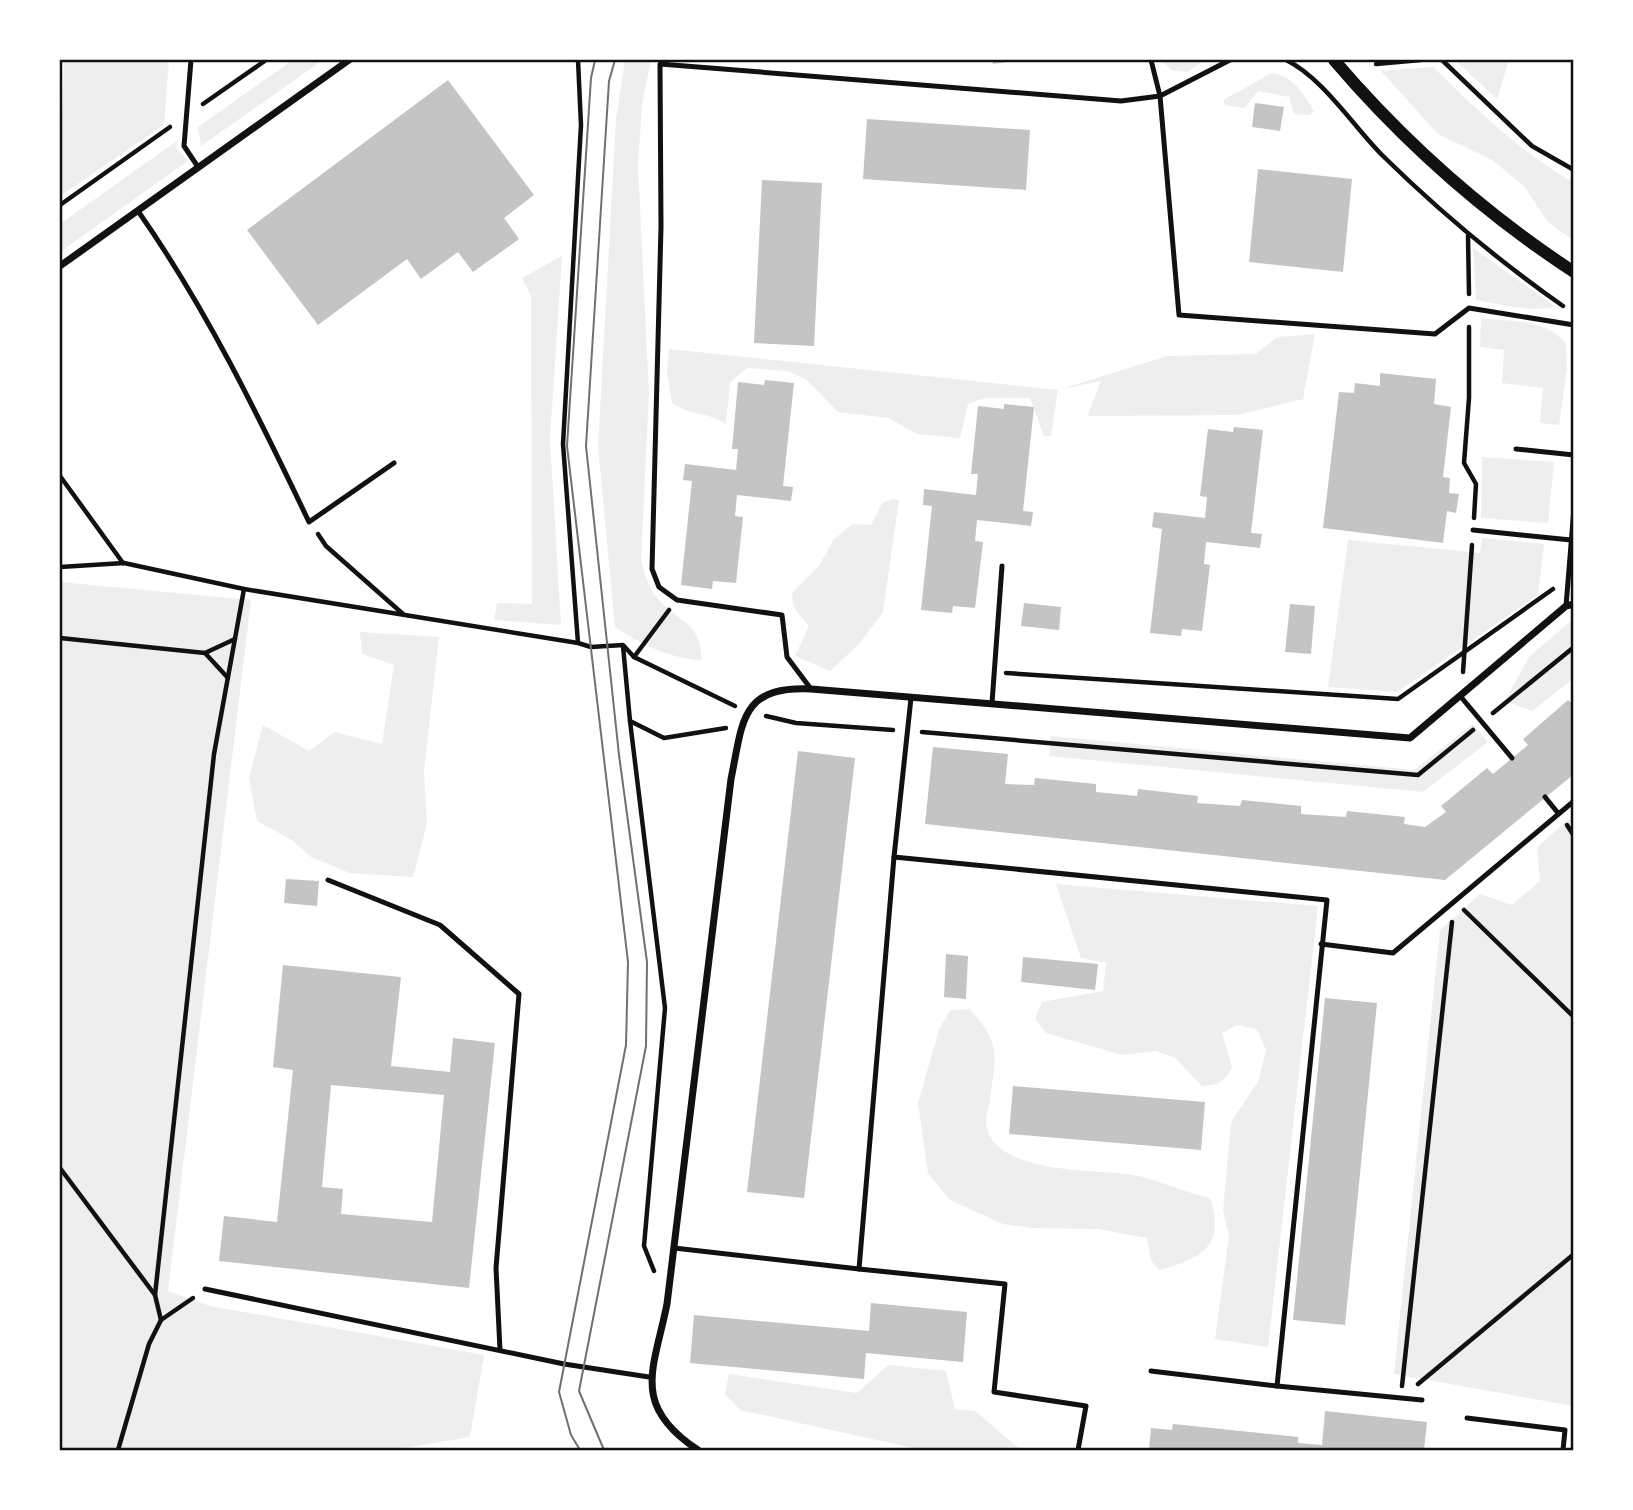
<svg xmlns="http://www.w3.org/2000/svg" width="1633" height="1510" font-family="'Open Sans',sans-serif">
  <rect width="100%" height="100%" fill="#fff"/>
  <!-- green -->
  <g fill="#eee">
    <polygon points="64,60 169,60 164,125 60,196"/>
    <polygon points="293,60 323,60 201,146 198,127"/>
    <path d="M625 60H651L642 105 638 166 649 393 641 560C645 574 648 589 659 600 681 625 699 619 702 660 670 659 641 644 615 627L598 446 616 120Z"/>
    <polygon points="1161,60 1205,60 1187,72 1171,70"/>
    <polygon points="1455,60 1509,60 1497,99"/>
    <path d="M1433 67C1477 110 1520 152 1573 182V240L1548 222 1524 186 1492 160 1438 134 1381 71Z"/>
    <path d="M1272 73C1292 76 1305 94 1314 112L1309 115 1294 114 1289 97 1258 91 1245 108 1225 105 1223 100Z"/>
    <polygon points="178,140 176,148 188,161 60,252 60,224"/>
    <path d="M1473 248 1556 307C1529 312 1502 305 1476 300Z"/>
    <polygon points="562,256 550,439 561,625 494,620 497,603 532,604 531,296 522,278"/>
    <path d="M1481 318C1511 322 1546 318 1566 344L1567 369 1559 425 1540 423 1543 388 1502 383 1504 350 1480 347Z"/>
    <path d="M1315 334 1303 399 1237 415 1087 416 1101 381 1058 390 1051 436H1044L1030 398H984L968 404 960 438 917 434 889 418 838 412 807 380 788 371 747 368 730 382 726 424C707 411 693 417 672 403L667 371 669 349 1058 390 1167 356 1256 354 1277 337Z"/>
    <polygon points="1482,457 1554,462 1548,523 1481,518"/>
    <path d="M892 499 899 500 883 612 859 644 830 671 795 656 809 626C801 617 789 606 793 592L819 566 834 539 853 524 871 525 882 503Z"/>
    <polygon points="1482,538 1544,544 1538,595 1397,692 1328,687 1348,540 1480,553"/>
    <polygon points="60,582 251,600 168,1291 210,1306 484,1355 470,1437 394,1450 60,1450"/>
    <polygon points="1573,619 1573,679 1532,711 1505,701 1529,657"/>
    <polygon points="360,632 439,637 424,771 427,824 413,877 350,873 311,857 292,840 257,821 249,778 263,725 309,751 335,732 382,744 394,665 362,654"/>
    <polygon points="1473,724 1488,742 1423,792 1049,756 1051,736 1414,770"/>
    <polygon points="1573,816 1573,1406 1394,1374 1440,930 1480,894 1512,905 1540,881 1537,847"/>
    <path d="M1056 884 1318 906 1268 1347 1215 1339 1229 1236 1223 1211 1231 1122 1258 1082 1266 1050 1257 1029 1237 1025 1222 1033 1232 1067C1225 1082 1218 1085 1202 1086L1175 1058 1156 1051 1122 1055 1046 1033 1035 1019 1042 1002 1103 991 1106 963 1081 958Z"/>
    <path d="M969 1009C1003 1044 995 1056 990 1101 989 1108 985 1116 986 1122 990 1174 1093 1170 1127 1174 1155 1178 1182 1192 1210 1198 1226 1245 1203 1258 1160 1270L1151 1261 1147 1238 1098 1229 1031 1228 1003 1224 950 1200 928 1173 918 1103 939 1030 950 1010Z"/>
    <polygon points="888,1365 946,1371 955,1409 975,1411 1021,1450 922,1450 740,1410 725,1394 729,1374 857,1393"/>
  </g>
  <!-- building -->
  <g fill="#c4c4c4" fill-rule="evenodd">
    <polygon points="992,60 1015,60 1015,61 993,64"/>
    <polygon points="448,80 534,195 504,218 519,239 473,272 458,252 421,279 407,259 318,325 247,230"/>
    <polygon points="1255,103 1284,107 1280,131 1252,127"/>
    <polygon points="867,119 1030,130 1026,190 863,179"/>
    <polygon points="1258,169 1352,179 1343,272 1249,262"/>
    <polygon points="762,180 822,183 814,346 754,343"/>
    <polygon points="1380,373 1436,379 1434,404 1451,407 1443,477 1450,478 1449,493 1459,494 1456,513 1447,511 1443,543 1323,528 1339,392 1354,393 1355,383 1380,386"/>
    <polygon points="765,380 794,383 783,486 793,487 791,501 737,495 735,516 743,517 736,583 713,581 712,589 681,585 692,481 683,480 685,464 736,470 738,449 732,449 738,382 764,385"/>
    <polygon points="1004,404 1034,407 1023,511 1033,512 1031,526 977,520 975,541 983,542 975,608 953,606 952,613 921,610 932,506 923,505 924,489 976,495 978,474 971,474 978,406 1004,409"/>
    <polygon points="1234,427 1263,430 1251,533 1262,534 1260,548 1206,542 1204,564 1210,565 1202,631 1182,629 1181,636 1150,633 1162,529 1152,527 1154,512 1205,518 1207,497 1200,496 1208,429 1233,432"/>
    <polygon points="1024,603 1061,607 1059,630 1021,626"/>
    <polygon points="1290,604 1315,606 1311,654 1285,652"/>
    <polygon points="1568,700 1574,705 1574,774 1445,880 925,824 933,747 1008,754 1005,784 1034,785 1035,778 1096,784 1096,792 1137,796 1138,789 1198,796 1197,803 1240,806 1242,800 1301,806 1301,814 1346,817 1347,811 1405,817 1404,824 1425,827 1446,812 1441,806 1487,768 1493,774 1528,745 1523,739"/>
    <polygon points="798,751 855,758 804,1198 747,1192"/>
    <polygon points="286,879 319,881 317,906 284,903"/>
    <polygon points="946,954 968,956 966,999 944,997"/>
    <polygon points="1023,957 1098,964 1095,990 1021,982"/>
    <path d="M283 965 401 977 391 1066 450 1072 453 1038 495 1043 469 1288 219 1261 224 1216 277 1222 293 1070 273 1067ZM331 1085 444 1095 432 1222 341 1214 343 1189 322 1187Z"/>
    <polygon points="1325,998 1377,1003 1345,1325 1293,1320"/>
    <polygon points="1013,1086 1205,1102 1201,1150 1009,1134"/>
    <polygon points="871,1303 967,1312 963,1362 866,1353 864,1379 690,1363 694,1315 869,1331"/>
    <polygon points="1325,1411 1427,1422 1424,1450 1149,1450 1151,1428 1172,1430 1173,1424 1298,1437 1298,1443 1322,1445"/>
  </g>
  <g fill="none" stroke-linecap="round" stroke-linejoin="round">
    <!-- path -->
    <g stroke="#111" stroke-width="4.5">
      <polyline points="578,60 581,125 563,444 578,643"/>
      <path d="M1286 60C1322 77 1354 127 1383 156 1440 212 1499 261 1563 306"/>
      <polyline points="1442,60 1532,146 1574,170"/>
      <polyline points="1376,64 1421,60"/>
      <polyline points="203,104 266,60"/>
      <polyline points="60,205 170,127"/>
      <polyline points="1468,236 1469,294"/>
      <polyline points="1469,327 1469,398 1464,463 1476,484 1474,518"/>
      <polyline points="60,476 123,563"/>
      <polyline points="318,534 326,546 403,614"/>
      <polyline points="60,567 124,563 244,589 578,643 591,647 623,645 634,657 669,610"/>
      <polyline points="60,638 205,653 228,678"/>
      <polyline points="623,646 630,721 664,738 726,728"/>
      <polyline points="205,653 235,639"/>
      <polyline points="634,657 735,706"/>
      <polyline points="1463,672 1472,545"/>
      <polyline points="1006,673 1398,699 1553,589"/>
      <polyline points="1493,713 1574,647"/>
      <polyline points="766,716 796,723 893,730"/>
      <polyline points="630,721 665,1008 644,1246 654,1271"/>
      <polyline points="922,732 1418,775 1473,730"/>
      <polyline points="1567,825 1574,836"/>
      <polyline points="1464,910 1574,1017"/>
      <polyline points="60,1168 155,1295"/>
      <polyline points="161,1320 155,1295 214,754 244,589"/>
      <polyline points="1418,1384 1574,1254"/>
      <polyline points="1402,1386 1452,922"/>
      <polyline points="118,1450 149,1344 161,1320 193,1298"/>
    </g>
    <!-- service -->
    <g stroke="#111" stroke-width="5">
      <polyline points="191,60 184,146 198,167"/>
      <polyline points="1230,60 1160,96 1179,315 1435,334 1469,308 1574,325"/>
      <path d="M138 211C206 308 258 415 309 522L394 463"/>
      <polyline points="1516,449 1574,455"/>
      <polyline points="1473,530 1571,540"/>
      <polyline points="1566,606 1574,508"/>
      <polyline points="811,689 787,657 782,615 677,600 659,587 652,569 661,227 660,64 1121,101 1160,96 1151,60"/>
      <polyline points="1461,697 1512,758"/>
      <polyline points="911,698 894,857 1327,900 1277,1386 1151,1371"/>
      <polyline points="992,703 1002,566"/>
      <polyline points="1545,797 1558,813"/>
      <polyline points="328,880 440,925 519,994 496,1268 500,1350"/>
      <polyline points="1321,944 1393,953 1574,801"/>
      <polyline points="674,1248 859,1269 894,857"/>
      <polyline points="859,1269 1005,1284 994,1392 1086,1406 1078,1450"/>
      <polyline points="205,1289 564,1364 649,1377"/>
      <polyline points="1277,1386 1422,1400"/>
      <polyline points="1467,1418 1565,1430 1563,1450"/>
    </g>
    <!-- minor -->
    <g stroke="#111" stroke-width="7">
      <polyline points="60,266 349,60"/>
      <path d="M698 1450C630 1405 654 1369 667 1304L731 779C743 721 740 686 811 689L1410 738 1566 606 1574 604"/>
    </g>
    <!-- tertiary -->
    <path stroke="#111" stroke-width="12" d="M1334 60C1404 142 1484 213 1574 272"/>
    <!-- tram -->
    <g stroke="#707070" stroke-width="2">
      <polyline points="580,1450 571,1435 559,1392 626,1045 628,962 567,446 591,78 595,60"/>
      <polyline points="604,1450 579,1391 646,1046 647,962 619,755 586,446 609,81 615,60"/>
    </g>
  </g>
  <!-- border -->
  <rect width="1633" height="1510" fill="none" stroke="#ffffff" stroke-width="122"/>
  <rect x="61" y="61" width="1511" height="1388" fill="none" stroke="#111" stroke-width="2.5"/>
</svg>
